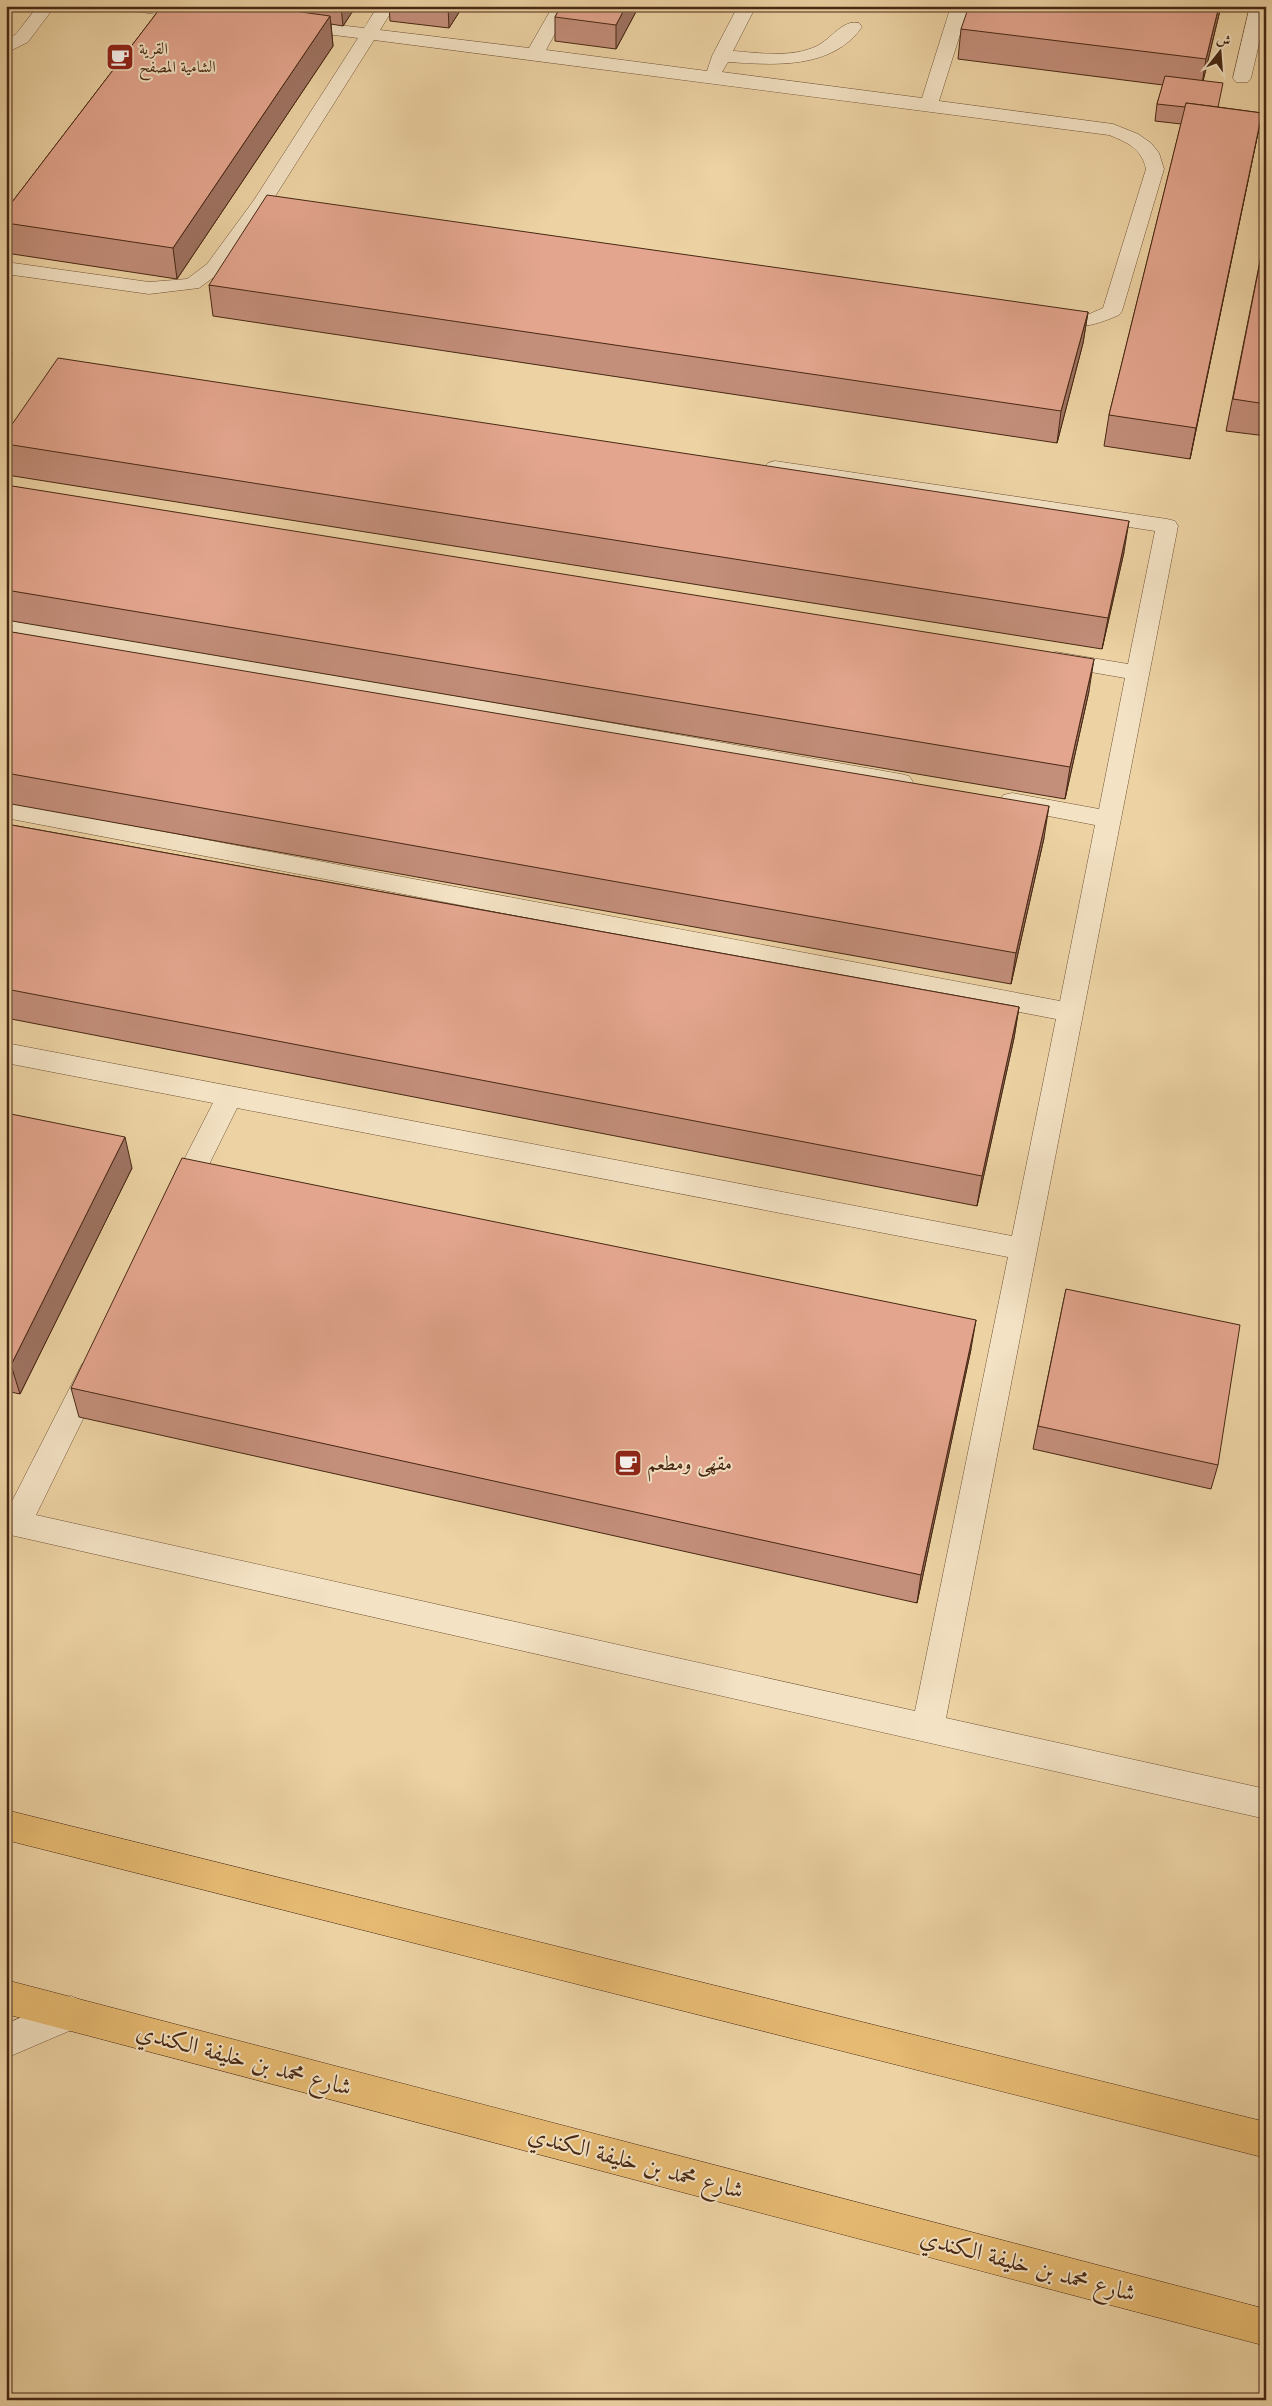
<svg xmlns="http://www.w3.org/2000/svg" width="1272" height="2406" font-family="'Old Standard TT',Amiri,serif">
  <rect width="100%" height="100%" fill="#edd3a4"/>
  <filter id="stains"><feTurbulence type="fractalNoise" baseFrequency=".004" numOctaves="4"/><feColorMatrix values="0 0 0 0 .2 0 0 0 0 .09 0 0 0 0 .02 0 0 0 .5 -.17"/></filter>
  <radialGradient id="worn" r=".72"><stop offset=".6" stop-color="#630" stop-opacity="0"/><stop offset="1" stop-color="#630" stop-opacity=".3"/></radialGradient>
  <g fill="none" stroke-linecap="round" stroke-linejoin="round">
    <defs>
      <g id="minor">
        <polygon points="38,6 55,6 28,42 6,53 6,40 16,34"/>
        <polygon points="124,6 176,6 203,10 206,14 203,18 197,19 132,11 126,10"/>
        <path d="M378 6H395L380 30 529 48 553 6H570L546 50 707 71 712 56 738 6H756L733 51C760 53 792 58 817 46 831 39 843 19 859 23L862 27C832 70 773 65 728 62L722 72 922 98 951 6H969L939 101 1113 124 1138 134 1151 143 1159 153 1164 169 1122 311 1119 315C1092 327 1071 331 1042 323L1039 319 1042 315 1049 313 1087 315 1103 308 1146 169C1142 149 1127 142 1109 135L374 40 269 206 221 272 199 288 149 294 6 274V262L149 282 187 279 207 264 254 200 358 38 294 30 288 29 285 25 288 21 294 20 364 28Z"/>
        <polygon points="1250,6 1266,6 1266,14 1251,78 1248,82 1236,82 1233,78"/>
        <polygon points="775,461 1167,519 1175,521 1178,526 946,1718 1266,1789 1266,1819 6,1534 6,1508 8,1509 82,1364 92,1360 102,1364 106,1372 36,1515 915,1711 1008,1257 237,1108 190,1203 180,1206 170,1203 166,1195 213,1103 6,1063 6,1043 1012,1236 1056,1019 6,818 6,802 1060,1001 1095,825 1012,809 1003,807 1000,801 1003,795 1012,793 1099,809 1125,678 1056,666 1048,664 1045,659 1048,654 1056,652 1128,664 1155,531 768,471 764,467 768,463"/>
        <polygon points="6,617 901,774 909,776 913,782 909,788 901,790 6,631"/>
        <polygon points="71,1996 83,2001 88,2013 83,2025 6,2058 6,2024"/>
      </g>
      <g id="major">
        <polygon points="6,1810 1266,2122 1266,2158 6,1840"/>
        <polygon points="6,1980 1266,2309 1266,2346 6,2014"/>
      </g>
    </defs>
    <!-- minor casing -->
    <use href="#minor" stroke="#715338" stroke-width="1"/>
    <!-- major casing -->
    <use href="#major" stroke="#482814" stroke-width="1"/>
    <!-- minor -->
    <use href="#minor" fill="#f3e2c4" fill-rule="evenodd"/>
    <!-- major -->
    <use href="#major" fill="#e6ba72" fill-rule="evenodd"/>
  </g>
  <!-- wall -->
  <g fill="#c38e7a" stroke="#482814">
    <polygon points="162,6 356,6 343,26 331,24 333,46 177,279 6,253 6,210"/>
    <polygon points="389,6 463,6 449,28 390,21"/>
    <polygon points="561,6 639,6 616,49 555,41 555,17"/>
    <polygon points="1221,6 1203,80 1218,107 1262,113 1190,459 1104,446 1109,415 1181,124 1155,121 1157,104 1163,85 958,59 961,29"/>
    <polygon points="1266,231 1266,436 1226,431"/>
    <polygon points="209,285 1088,312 1083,343 1057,443 213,316"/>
    <polygon points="6,433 1124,552 1102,649 7,475"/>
    <polygon points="6,485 1089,691 1065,799 6,620"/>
    <polygon points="6,631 1044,838 1011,984 6,803"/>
    <polygon points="6,824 1019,1007 1014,1038 977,1206 6,1018"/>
    <polygon points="6,1113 132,1168 20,1394 6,1391"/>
    <polygon points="1066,1289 1218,1465 1211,1489 1033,1449"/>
    <polygon points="971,1349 917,1603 79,1417 71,1388"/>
  </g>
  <!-- shaded-wall -->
  <g fill="#9f7463" stroke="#482814">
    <polygon points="341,6 356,6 343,26"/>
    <polygon points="448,6 463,6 449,28"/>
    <polygon points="626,6 639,6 616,49 616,25"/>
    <polygon points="1219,6 1221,6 1201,90 1206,59"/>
    <polygon points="330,16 333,46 177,279 173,248"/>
    <polygon points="1262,113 1256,143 1190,459 1196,428"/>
    <polygon points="1088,312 1083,343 1057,443 1061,411"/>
    <polygon points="7,328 12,354 6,362 6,329"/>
    <polygon points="1129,521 1124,552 1102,649 1108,618"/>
    <polygon points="1094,659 1089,691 1065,799 1070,767"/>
    <polygon points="1049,806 1044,838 1011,984 1016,953"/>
    <polygon points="1019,1007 1014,1038 977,1206 982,1176"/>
    <polygon points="125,1137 132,1168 20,1394 11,1365"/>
    <polygon points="976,1320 971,1349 917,1603 921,1575"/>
  </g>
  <!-- building -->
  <g fill="#e3a58e" stroke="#482814">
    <polygon points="162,6 258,6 330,16 173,248 6,223 6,210"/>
    <polygon points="561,6 626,6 616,25 555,17"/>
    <polygon points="969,6 1219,6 1206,59 961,29"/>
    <polygon points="1165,76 1223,83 1218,107 1186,103 1185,107 1157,104"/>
    <polygon points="1186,103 1262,113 1196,428 1109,415"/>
    <polygon points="267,195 1088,312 1061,411 209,285"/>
    <polygon points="1266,232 1266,404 1233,399"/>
    <polygon points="58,358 1129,521 1108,618 6,444 6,433"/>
    <polygon points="6,485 1094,659 1070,767 6,590"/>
    <polygon points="6,631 1049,806 1016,953 6,773"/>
    <polygon points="6,824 1019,1007 982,1176 6,989"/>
    <polygon points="6,1113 125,1137 11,1365 6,1364"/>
    <polygon points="182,1158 976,1320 921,1575 71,1388"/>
    <polygon points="1066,1289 1240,1325 1218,1465 1038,1426"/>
  </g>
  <!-- icons -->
  <defs>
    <symbol id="cafe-square" viewBox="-11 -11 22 22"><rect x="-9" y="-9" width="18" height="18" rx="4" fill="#8f2418" stroke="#f3e2c4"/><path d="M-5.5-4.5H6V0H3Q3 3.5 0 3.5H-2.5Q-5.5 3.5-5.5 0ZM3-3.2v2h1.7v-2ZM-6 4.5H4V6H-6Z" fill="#fff"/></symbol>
  </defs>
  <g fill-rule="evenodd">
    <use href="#cafe-square" x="104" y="41" width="32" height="32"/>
    <use href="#cafe-square" x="612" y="1447" width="32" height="32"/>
  </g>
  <g text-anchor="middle" stroke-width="4" stroke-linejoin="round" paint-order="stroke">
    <!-- far-poi labels -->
    <g font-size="16" fill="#482814" stroke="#f3e2c4" text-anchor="start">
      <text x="139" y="54">القرية<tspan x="139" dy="18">الشامية المصفح</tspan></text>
    </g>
    <!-- poi labels -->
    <g font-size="20" fill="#482814" stroke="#f3e2c4" text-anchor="start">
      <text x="647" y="1470">مقهى ومطعم</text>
    </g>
    <!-- near-street labels -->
    <g font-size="24" fill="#482814" stroke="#f3e2c4">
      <text transform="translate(244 2059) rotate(15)" y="8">شارع محمد بن خليفة الكندي</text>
      <text transform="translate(636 2162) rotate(15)" y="8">شارع محمد بن خليفة الكندي</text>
      <text transform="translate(1028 2265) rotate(15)" y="8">شارع محمد بن خليفة الكندي</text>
    </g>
  </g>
  <!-- margin -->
  <rect width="1272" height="2406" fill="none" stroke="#edd3a4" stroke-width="25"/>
  <rect x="8" y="8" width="1257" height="2391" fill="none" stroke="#482814" stroke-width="2.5"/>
  <rect x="12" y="12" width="1247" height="2381" fill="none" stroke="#482814"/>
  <!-- north arrow -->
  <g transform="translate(1220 52) rotate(17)" stroke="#f3e2c4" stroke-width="4" paint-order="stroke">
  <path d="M0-4L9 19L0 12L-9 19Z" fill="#482814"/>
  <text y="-8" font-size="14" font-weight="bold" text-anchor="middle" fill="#482814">ش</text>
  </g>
  <rect width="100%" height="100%" filter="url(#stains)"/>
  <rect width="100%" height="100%" fill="url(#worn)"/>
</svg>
